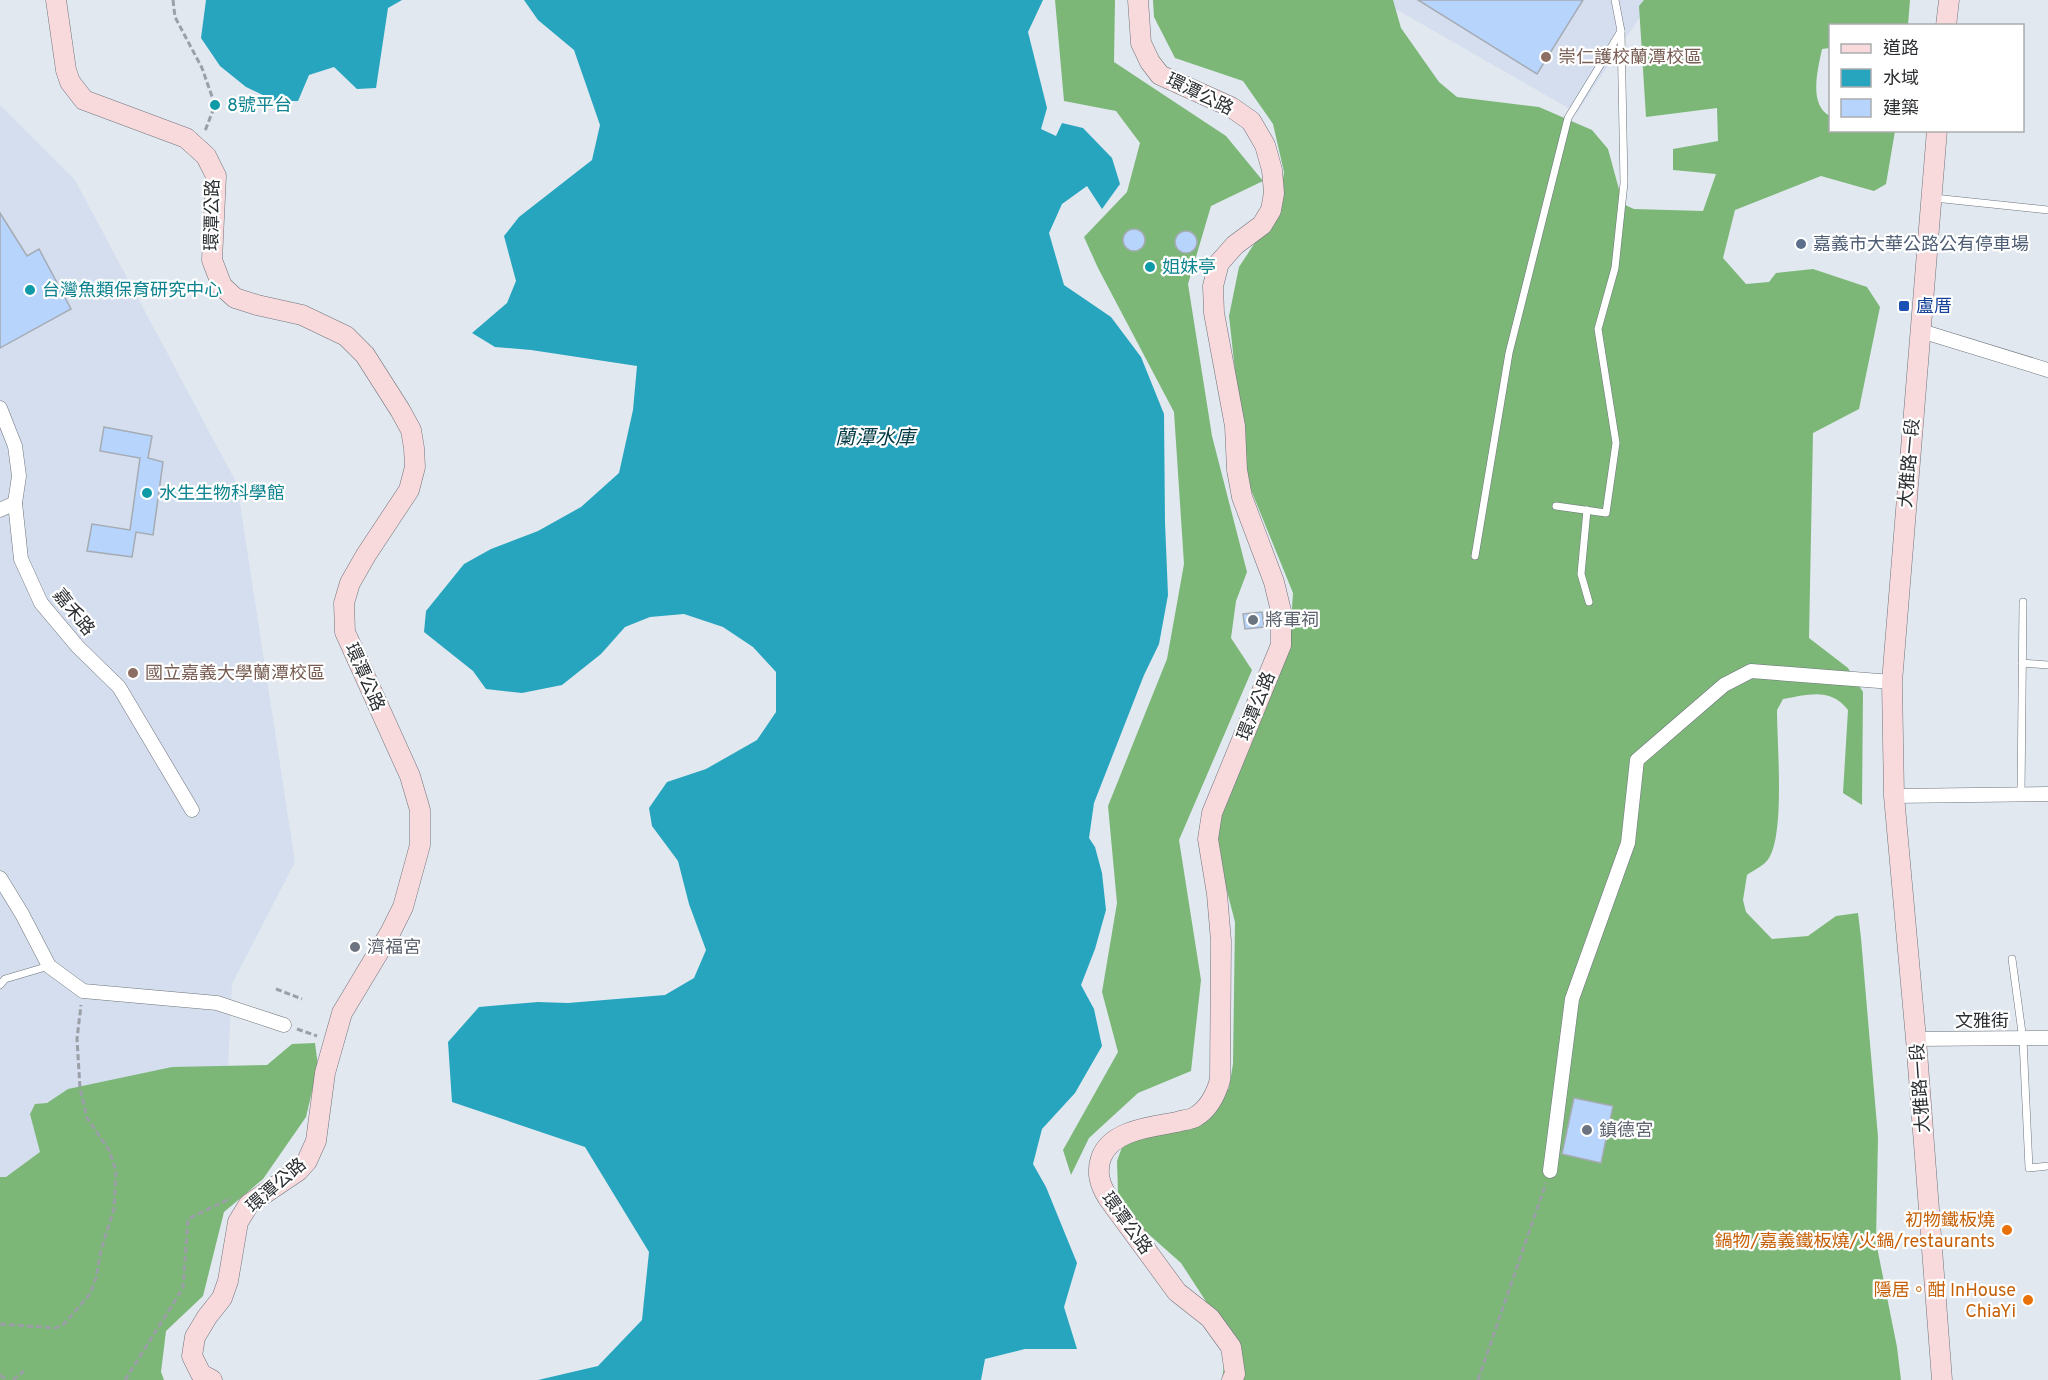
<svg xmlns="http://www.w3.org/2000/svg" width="2048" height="1380" font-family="Overpass,'Noto Sans TC',sans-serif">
  <rect width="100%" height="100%" fill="#e1e8f0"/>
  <!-- built -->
  <g fill="#d4deee">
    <polygon points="1380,0 1651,0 1577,113"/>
    <polygon points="0,105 75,180 237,484 295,862 232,984 227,1085 0,1206"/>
  </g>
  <!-- forest -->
  <g fill="#7cb778">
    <polygon points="1055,0 1115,0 1114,62 1226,136 1263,181 1211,206 1188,284 1212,436 1247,572 1236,601 1231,638 1252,670 1179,840 1201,980 1191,1071 1138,1093 1089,1138 1071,1175 1063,1150 1118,1052 1102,992 1117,903 1108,806 1167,659 1184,564 1174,412 1098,268 1084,237 1127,192 1140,143 1116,111 1064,101"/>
    <path d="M1153 0H1393L1401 28 1439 82 1457 97 1539 107 1592 130 1608 149 1623 204 1634 209 1703 211 1716 174 1673 170V149L1718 141 1717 108 1646 117 1639 6 1644 0H1910L1908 25 1830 26V48L1822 49C1818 69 1808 105 1830 116V130L1895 131 1886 184 1874 191 1821 176 1735 210 1723 258 1746 284 1769 282 1776 273 1813 269 1867 287 1880 307 1859 409 1813 433 1809 638 1848 668 1863 692 1862 805 1843 793 1848 710C1830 687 1808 695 1783 699L1777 710C1777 743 1785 833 1769 858 1765 865 1754 870 1747 875L1743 900 1746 912 1772 939 1808 936 1836 916 1858 913 1861 938 1878 1137 1876 1242 1897 1347 1901 1380H1222L1226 1352 1209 1306 1181 1263 1127 1215 1118 1193 1117 1161 1125 1139 1207 1116 1229 1088 1233 1064 1235 922 1213 837 1290 639 1293 593 1247 480 1229 316 1239 267 1279 206 1284 172 1273 124 1243 81 1175 58 1154 17Z"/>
    <polygon points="315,1043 318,1066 306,1117 263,1179 224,1212 203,1296 166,1331 161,1372 164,1380 0,1380 0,1177 6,1177 40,1152 30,1114 35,1104 47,1103 68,1089 172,1067 267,1065 292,1044"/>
  </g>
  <!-- water -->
  <g fill="#28a5be">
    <polygon points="206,0 402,0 388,8 376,88 357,89 334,67 309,75 298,101 275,101 246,87 220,66 201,38"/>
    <polygon points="524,0 1043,0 1028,32 1047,108 1041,129 1056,136 1062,123 1083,128 1112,158 1120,184 1102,209 1087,186 1062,204 1049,233 1064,285 1111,317 1141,357 1164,414 1165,522 1168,595 1159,644 1144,675 1094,803 1089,838 1095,847 1102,873 1106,910 1095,949 1081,985 1094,1009 1102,1046 1075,1093 1042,1129 1033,1164 1046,1187 1077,1263 1064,1307 1077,1349 1025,1349 985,1359 981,1380 538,1380 598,1366 642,1320 649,1252 585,1147 452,1102 448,1042 479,1007 538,1002 568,1003 665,995 694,978 706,950 689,904 678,861 652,826 649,808 667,782 706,769 757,740 776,712 776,672 753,647 723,627 684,614 650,617 625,627 601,654 562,685 522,693 486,689 473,671 424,632 426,611 464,564 491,549 538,531 581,507 619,473 633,410 637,366 531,350 495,347 472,333 507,303 516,281 504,236 519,217 592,160 600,125 574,50 538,20"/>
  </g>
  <!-- building -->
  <g fill="#b7d4fd" stroke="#a5abb3" stroke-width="1.5">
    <polygon points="1418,0 1583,0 1537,74"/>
    <polygon points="0,213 27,256 39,249 71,309 0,348"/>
    <circle cx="1134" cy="240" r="11"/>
    <circle cx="1186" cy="242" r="11"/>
    <polygon points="104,427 152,436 148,458 163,462 153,535 136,532 132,557 87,551 92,524 130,530 140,458 100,451"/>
    <polygon points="1262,612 1264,627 1245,629 1243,614"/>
    <polygon points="1574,1098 1613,1106 1601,1163 1562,1154"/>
  </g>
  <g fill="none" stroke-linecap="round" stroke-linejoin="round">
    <defs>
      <g id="lane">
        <polyline points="1934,198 2048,210"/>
        <polyline points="1556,506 1606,513 1616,443 1598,329 1615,268 1624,183 1621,31"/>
        <polyline points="1587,510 1581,574 1589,602"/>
        <polyline points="1475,556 1509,353 1568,118 1621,31 1615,0"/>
        <polyline points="2022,663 2048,665"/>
        <polyline points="2021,794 2023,602"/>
        <polyline points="2012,959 2023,1040 2029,1168 2048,1166"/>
        <polyline points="0,985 5,979 49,966"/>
      </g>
      <g id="street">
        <polyline points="1921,331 2048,370"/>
        <polyline points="0,408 15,446 19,476 15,503 21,559 41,603 78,647 119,687 192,810"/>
        <polyline points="0,510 15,503"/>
        <polyline points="1894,796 2048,794"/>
        <polyline points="0,878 22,914 49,966 83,991 217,1003 284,1025"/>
        <polyline points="1916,1039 2048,1038"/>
        <polyline points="1550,1171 1572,999 1628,843 1637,760 1724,685 1751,671 1892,682"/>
      </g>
      <g id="secondary">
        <polyline points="56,0 66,70 70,82 84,100 186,138 206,156 216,176 212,260 222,286 235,298 257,305 302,315 346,336 365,355 400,410 411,430 414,448 415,467 409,490 366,555 350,583 344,603 345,632 410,776 420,810 420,845 403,907 390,933 342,1013 325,1073 316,1141 307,1161 298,1171 249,1204 238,1222 228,1281 222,1298 207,1317 195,1337 192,1356 201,1374 212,1380"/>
        <path d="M1138 0 1141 43 1150 62 1160 75 1231 107 1251 121 1265 145 1272 170 1274 193 1271 210 1262 225 1235 245 1219 263 1213 286 1214 313 1235 426 1237 470 1242 497 1274 582 1281 611V645L1212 813 1208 839 1217 894 1221 941 1220 1080C1216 1094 1209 1109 1195 1117 1190 1120 1182 1120 1177 1122 1151 1127 1111 1130 1101 1158 1096 1173 1100 1185 1108 1198L1177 1292 1210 1318 1231 1347 1235 1374 1232 1380"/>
        <polyline points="1946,26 1949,0"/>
        <polyline points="1937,130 1892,682 1894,796 1916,1039 1942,1380"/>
      </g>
    </defs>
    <!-- lane casing -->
    <use href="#lane" stroke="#6e747c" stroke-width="8"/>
    <!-- street casing -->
    <use href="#street" stroke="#6e747c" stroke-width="15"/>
    <!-- secondary casing -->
    <use href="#secondary" stroke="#6e747c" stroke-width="21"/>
    <!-- path -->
    <g stroke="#9ba0a6" stroke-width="3" stroke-dasharray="6 3" stroke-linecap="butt">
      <polyline points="173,0 175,17 202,68 215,105 205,131"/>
      <polyline points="276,989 302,999"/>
      <polyline points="297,1029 317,1036"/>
      <polyline points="0,1324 55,1328 64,1324 90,1294 96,1278 101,1250 114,1209 116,1171 109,1150 87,1118 80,1088 77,1039 81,1005"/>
      <polyline points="0,1375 7,1380"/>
      <polyline points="13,1380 24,1371"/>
      <polyline points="125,1380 183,1288 188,1219 231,1198"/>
      <polyline points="1478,1380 1546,1183"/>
    </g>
    <!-- lane -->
    <use href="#lane" stroke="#fff" stroke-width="7"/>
    <!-- street -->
    <use href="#street" stroke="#fff" stroke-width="14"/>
    <!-- secondary -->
    <use href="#secondary" stroke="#f9dadc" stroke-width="20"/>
  </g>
  <!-- markers -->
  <g fill="#8d6e63" stroke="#fff" stroke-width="2">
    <circle cx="1546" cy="57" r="6"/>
    <circle cx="133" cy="673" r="6"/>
  </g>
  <g fill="#0f9aa8" stroke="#fff" stroke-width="2">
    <circle cx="215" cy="105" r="6"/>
    <circle cx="1150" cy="267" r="6"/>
    <circle cx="30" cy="290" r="6"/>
    <circle cx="147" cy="493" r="6"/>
  </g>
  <circle fill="#5c6f8a" stroke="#fff" stroke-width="2" cx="1801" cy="244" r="6"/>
  <rect fill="#1a4fb4" stroke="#fff" stroke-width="2" x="1898" y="300" width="12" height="12" rx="3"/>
  <g fill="#6b7280" stroke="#fff" stroke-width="2">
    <circle cx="1253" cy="620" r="6"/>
    <circle cx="355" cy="947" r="6"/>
    <circle cx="1587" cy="1130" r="6"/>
  </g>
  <g fill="#e8710a" stroke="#fff" stroke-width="2">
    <circle cx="2007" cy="1230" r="6"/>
    <circle cx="2028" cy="1300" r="6"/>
  </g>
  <g text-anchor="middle" stroke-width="4.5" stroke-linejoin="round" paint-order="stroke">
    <!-- education labels -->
    <g font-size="18" fill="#785e54" stroke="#fff" text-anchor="start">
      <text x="1558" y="63">崇仁護校蘭潭校區</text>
      <text x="145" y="679">國立嘉義大學蘭潭校區</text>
    </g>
    <!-- street labels -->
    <g font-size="18" fill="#2c2f32" stroke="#fff">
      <text transform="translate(1200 94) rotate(26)" y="6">環潭公路</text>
      <text transform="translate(212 215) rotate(-89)" y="6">環潭公路</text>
      <text transform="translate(1909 463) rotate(-85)" y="6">大雅路一段</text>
      <text transform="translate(74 612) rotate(51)" y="6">嘉禾路</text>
      <text transform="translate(365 677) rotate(66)" y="6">環潭公路</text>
      <text transform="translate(1256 706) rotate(-68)" y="6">環潭公路</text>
      <text x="1982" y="1027">文雅街</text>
      <text transform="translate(1920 1088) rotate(-94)" y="6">大雅路一段</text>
      <text transform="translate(276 1185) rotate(-41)" y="6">環潭公路</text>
      <text transform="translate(1127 1223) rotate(54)" y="6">環潭公路</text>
    </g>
    <!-- culture labels -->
    <g font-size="18" fill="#0d838f" stroke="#fff" text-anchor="start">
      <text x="227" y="111">8號平台</text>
      <text x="1162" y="273">姐妹亭</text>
      <text x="42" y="296">台灣魚類保育研究中心</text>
      <text x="159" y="499">水生生物科學館</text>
    </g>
    <!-- service labels -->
    <g font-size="18" fill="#4e5e75" stroke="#fff" text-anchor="start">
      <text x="1813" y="250">嘉義市大華公路公有停車場</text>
    </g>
    <!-- transit labels -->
    <g font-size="18" fill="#164399" stroke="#fff" text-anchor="start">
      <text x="1916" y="312">盧厝</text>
    </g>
    <!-- worship labels -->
    <g font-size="18" fill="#5b616d" stroke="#fff" text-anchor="start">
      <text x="1265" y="626">將軍祠</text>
      <text x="367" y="953">濟福宮</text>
      <text x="1599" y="1136">鎮德宮</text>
    </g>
    <!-- food labels -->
    <g font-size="18" fill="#c56008" stroke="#fff" text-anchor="end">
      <text x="1995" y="1226">初物鐵板燒<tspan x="1995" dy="21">鍋物/嘉義鐵板燒/火鍋/restaurants</tspan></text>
      <text x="2016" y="1296">隱居。酣 InHouse<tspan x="2016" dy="21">ChiaYi</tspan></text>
    </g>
    <!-- water labels -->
    <g font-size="20" font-style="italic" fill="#013944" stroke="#fff">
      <text x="875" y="444">蘭潭水庫</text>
    </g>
  </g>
  <!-- legend -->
  <rect x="1829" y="24" width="195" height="108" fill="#ffffff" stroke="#abacad" stroke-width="1.5"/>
  <rect x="1841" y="44" width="30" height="9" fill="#f9dadc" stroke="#abacad" stroke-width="1.5"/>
  <text x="1883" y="54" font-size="18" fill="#2c2f32">道路</text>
  <rect x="1841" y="69" width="30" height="18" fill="#28a5be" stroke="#abacad" stroke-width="1.5"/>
  <text x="1883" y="84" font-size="18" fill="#2c2f32">水域</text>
  <rect x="1841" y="99" width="30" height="18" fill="#b7d4fd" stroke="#abacad" stroke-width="1.5"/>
  <text x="1883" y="114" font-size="18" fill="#2c2f32">建築</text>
</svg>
